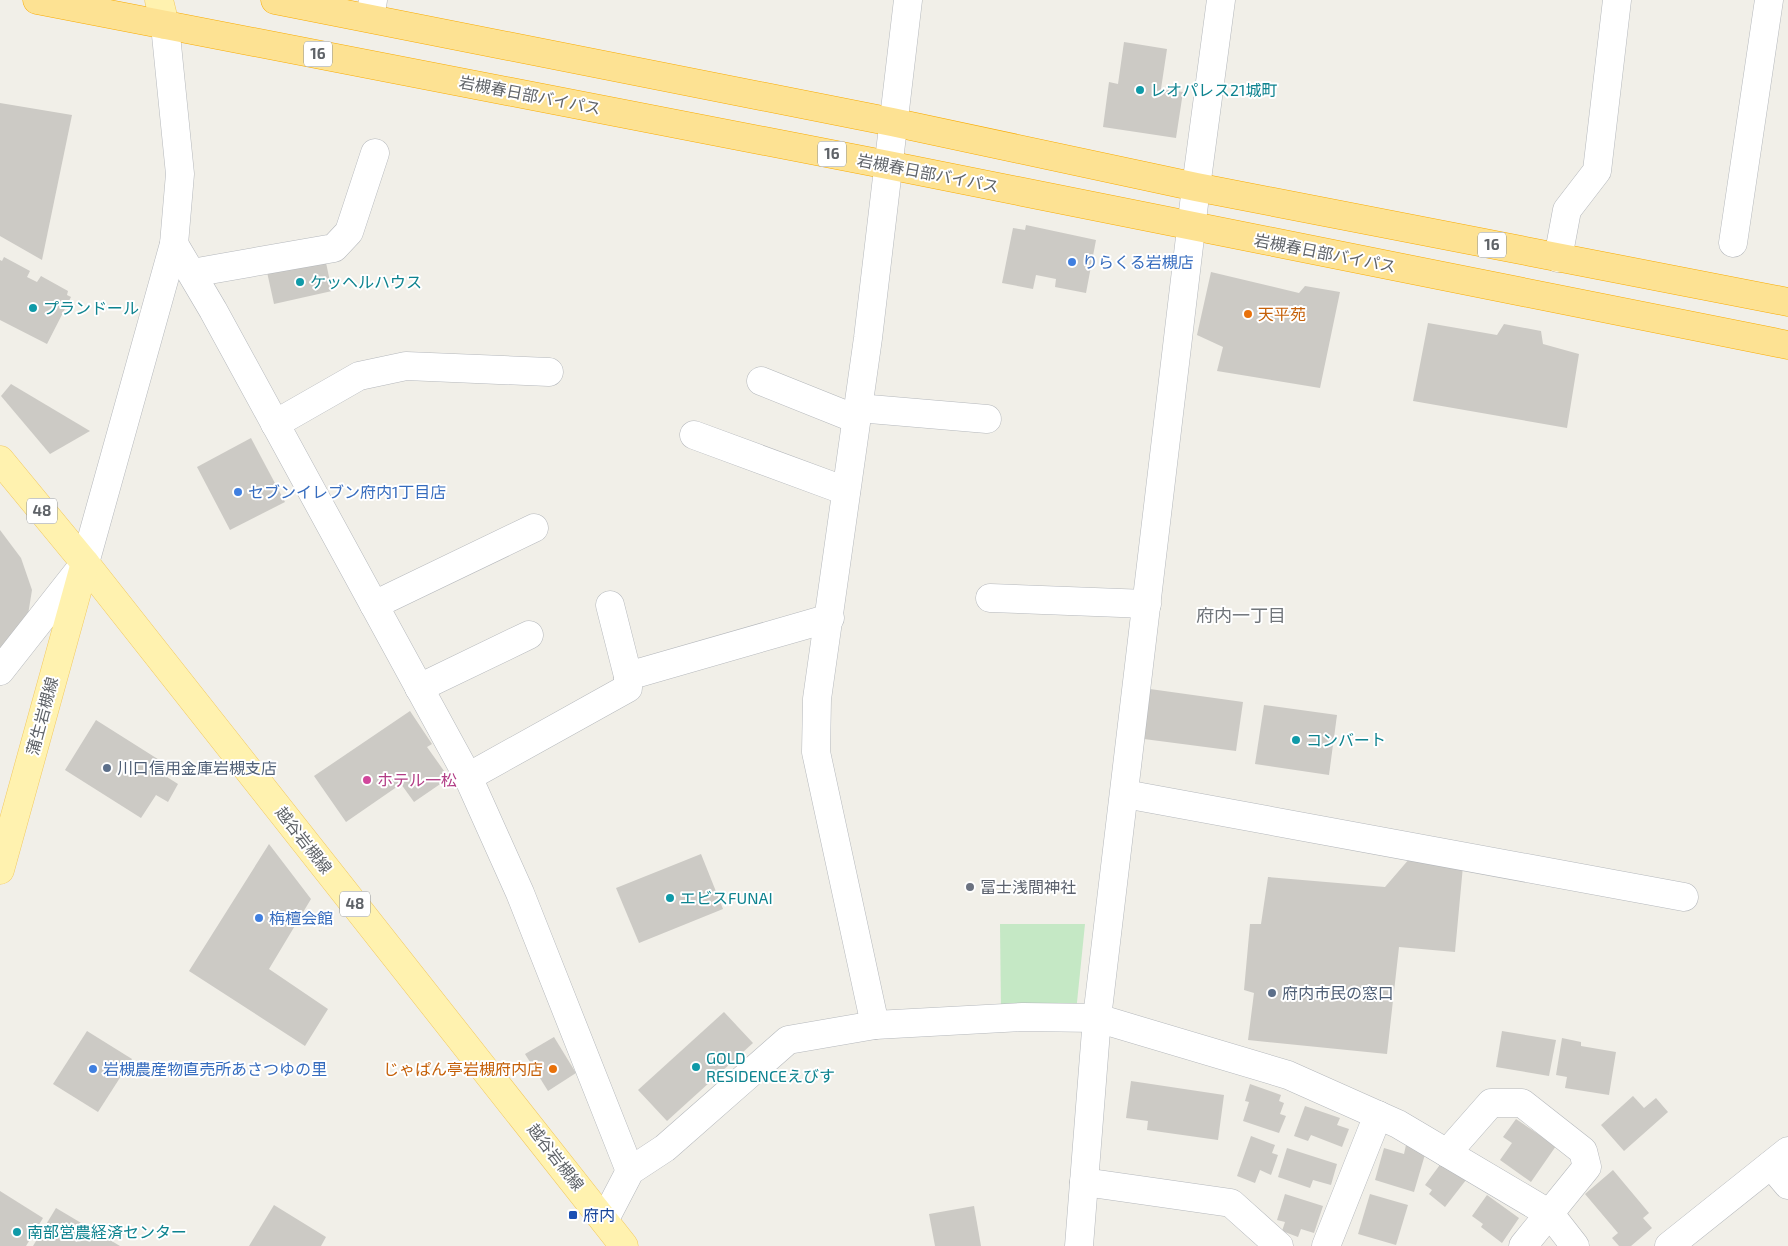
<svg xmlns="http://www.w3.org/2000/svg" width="1788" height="1246" font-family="'Exo 2','Noto Sans JP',sans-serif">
  <rect width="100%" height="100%" fill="#f1efe8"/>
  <!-- green -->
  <polygon fill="#c5e8c5" points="1000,924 1085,924 1076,1012 1001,1012"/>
  <!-- building -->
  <g fill="#cccac5">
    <polygon points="1124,42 1167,49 1161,89 1183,92 1176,138 1103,127 1109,82 1118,84"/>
    <polygon points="0,103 72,115 42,260 0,236"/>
    <polygon points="1026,225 1096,240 1086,293 1055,287 1056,279 1036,275 1033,289 1002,283 1013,228 1025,230"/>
    <polygon points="4,257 30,271 27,277 37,282 41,276 68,291 67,295 71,297 47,344 0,320 0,260 2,261"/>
    <polygon points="325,258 332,291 274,304 267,272"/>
    <polygon points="1211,272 1299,293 1305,286 1340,292 1320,388 1217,371 1223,347 1197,335"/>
    <polygon points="1428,323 1497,335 1504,324 1541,331 1543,344 1579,354 1567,428 1413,401"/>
    <polygon points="11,384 90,431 50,454 1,396"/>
    <polygon points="251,438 285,502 230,530 197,467"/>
    <polygon points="0,530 21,558 32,590 27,621 0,656"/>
    <polygon points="1150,689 1243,702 1236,751 1144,739"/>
    <polygon points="1264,705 1337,715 1329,775 1255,764"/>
    <polygon points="410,711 432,744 427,747 449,778 414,802 401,784 346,822 314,776"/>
    <polygon points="96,720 172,768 167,777 178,784 168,802 156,795 141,818 65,770"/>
    <polygon points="269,844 311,899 269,969 328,1009 305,1046 189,971"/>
    <polygon points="701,854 723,909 639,943 616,888"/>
    <polygon points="1410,858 1463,866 1455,952 1399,947 1387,1054 1248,1040 1254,993 1244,990 1250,924 1261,924 1268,877 1385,887"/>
    <polygon points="724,1012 753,1043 667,1121 638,1090"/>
    <polygon points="87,1031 132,1059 98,1112 53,1084"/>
    <polygon points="1502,1031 1556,1040 1549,1076 1496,1067"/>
    <polygon points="554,1037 576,1073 548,1091 525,1054"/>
    <polygon points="1562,1038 1581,1042 1581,1046 1616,1052 1609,1095 1565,1088 1567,1077 1556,1075"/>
    <polygon points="1131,1081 1224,1095 1218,1140 1147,1130 1148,1121 1126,1118"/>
    <polygon points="1250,1084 1281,1095 1279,1101 1284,1103 1280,1114 1286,1116 1279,1133 1243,1121 1249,1102 1245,1101"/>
    <polygon points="1633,1096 1644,1108 1656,1098 1668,1112 1624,1151 1601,1125"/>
    <polygon points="1305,1106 1340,1118 1337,1125 1349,1129 1342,1147 1311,1135 1308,1141 1294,1136"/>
    <polygon points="1516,1119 1556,1146 1531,1182 1500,1160 1512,1143 1503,1137"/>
    <polygon points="1251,1136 1275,1145 1272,1153 1278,1155 1271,1175 1260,1170 1255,1183 1237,1176"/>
    <polygon points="1406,1145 1426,1151 1414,1192 1375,1180 1384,1148 1404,1154"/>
    <polygon points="1287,1148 1337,1164 1331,1185 1313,1180 1310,1188 1278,1177"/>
    <polygon points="1442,1162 1466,1180 1445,1207 1429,1194 1432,1190 1425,1185"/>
    <polygon points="1613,1170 1649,1213 1643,1218 1652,1228 1631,1246 1619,1246 1612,1238 1618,1233 1585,1194"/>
    <polygon points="0,1191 43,1218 26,1246 0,1246"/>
    <polygon points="1285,1194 1323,1206 1314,1233 1301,1229 1298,1237 1282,1231 1285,1222 1277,1220"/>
    <polygon points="1370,1194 1408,1205 1396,1245 1358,1234"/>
    <polygon points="1487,1195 1519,1218 1502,1243 1481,1227 1483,1224 1472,1216"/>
    <polygon points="274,1205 326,1237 321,1246 249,1246"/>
    <polygon points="974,1206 981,1246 935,1246 929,1214"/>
    <polygon points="56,1208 120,1246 33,1246"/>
  </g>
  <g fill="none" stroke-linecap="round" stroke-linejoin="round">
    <defs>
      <g id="minor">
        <polyline points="370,18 373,0"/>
        <polyline points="1733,243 1769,0"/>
        <polyline points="174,244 213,310 468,777 520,893 630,1171"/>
        <polyline points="1558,258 1567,210 1597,171 1617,0"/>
        <polyline points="192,273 334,248 349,232 375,153"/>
        <polyline points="761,381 856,419"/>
        <polyline points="858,408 987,419"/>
        <polyline points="275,424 359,376 406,366 549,372"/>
        <polyline points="694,435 846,491"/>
        <polyline points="990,598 1147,604"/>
        <polyline points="374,605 534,528"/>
        <polyline points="610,605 628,676 830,618"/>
        <polyline points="0,671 85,563 174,244 180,174 165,25"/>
        <polyline points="419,688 529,635"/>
        <polyline points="468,777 628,688 628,676"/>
        <polyline points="1125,794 1684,897"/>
        <polyline points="875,1025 816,752 817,699 868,338 908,0"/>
        <polyline points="1447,1153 1491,1103 1522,1103 1583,1151 1587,1167 1523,1246"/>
        <polyline points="1771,1165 1788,1185"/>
        <polyline points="1084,1182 1231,1203 1279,1246"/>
        <polyline points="605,1219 630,1171 665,1148 788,1040 875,1025 1023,1017 1097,1018 1288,1075 1398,1124 1550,1214 1575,1246"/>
        <polyline points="1079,1246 1097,1018 1196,187 1221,0"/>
        <polyline points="1326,1246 1378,1115"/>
        <polyline points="1669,1246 1788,1151"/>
      </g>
      <g id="major">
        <polyline points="159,0 165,25"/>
        <polyline points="0,460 85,563 624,1246"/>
        <polyline points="0,870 85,563"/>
      </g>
      <g id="highway">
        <polyline points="37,0 888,165 1788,345"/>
        <polyline points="275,0 892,122 1196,187 1788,302"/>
      </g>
    </defs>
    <!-- minor casing -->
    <use href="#minor" stroke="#b5b8bc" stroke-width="29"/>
    <!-- major casing -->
    <use href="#major" stroke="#f2c960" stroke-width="29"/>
    <!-- highway casing -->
    <use href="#highway" stroke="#f9ab00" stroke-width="29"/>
    <!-- minor -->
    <use href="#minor" stroke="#fff" stroke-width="28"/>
    <!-- major -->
    <use href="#major" stroke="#fff2af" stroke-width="28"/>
    <!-- highway -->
    <use href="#highway" stroke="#fde293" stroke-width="28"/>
  </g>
  <!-- markers -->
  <g fill="#0f9aa8" stroke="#fff" stroke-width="2">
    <circle cx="1140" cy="90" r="5"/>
    <circle cx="300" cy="282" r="5"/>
    <circle cx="33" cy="308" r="5"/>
    <circle cx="1296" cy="740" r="5"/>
    <circle cx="670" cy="898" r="5"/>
    <circle cx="696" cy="1067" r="5"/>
    <circle cx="17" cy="1232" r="5"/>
  </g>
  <g fill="#3f7fe0" stroke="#fff" stroke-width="2">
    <circle cx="1072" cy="262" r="5"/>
    <circle cx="238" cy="492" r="5"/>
    <circle cx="259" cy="918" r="5"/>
    <circle cx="93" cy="1069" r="5"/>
  </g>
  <g fill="#e8710a" stroke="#fff" stroke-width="2">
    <circle cx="1248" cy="314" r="5"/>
    <circle cx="553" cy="1069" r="5"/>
  </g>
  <g fill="#5c6f8a" stroke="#fff" stroke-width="2">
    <circle cx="107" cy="768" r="5"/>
    <circle cx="1272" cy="993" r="5"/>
  </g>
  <circle fill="#d1479c" stroke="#fff" stroke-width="2" cx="367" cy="780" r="5"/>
  <circle fill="#6b7280" stroke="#fff" stroke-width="2" cx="970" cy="887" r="5"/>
  <rect fill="#1a4fb4" stroke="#fff" stroke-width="2" x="568" y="1210" width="10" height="10" rx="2.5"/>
  <g text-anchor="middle" stroke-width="4" stroke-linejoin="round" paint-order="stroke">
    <!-- shield labels -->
    <g fill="#fff" stroke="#8f9295" stroke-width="1">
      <rect x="304" y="41.5" width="28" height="25" rx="4"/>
      <rect x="818" y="141.5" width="28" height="25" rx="4"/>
      <rect x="1478" y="232.5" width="28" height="25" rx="4"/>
      <rect x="27" y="498.5" width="30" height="25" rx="4"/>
      <rect x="340" y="891.5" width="30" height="25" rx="4"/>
    </g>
    <g font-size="15" font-weight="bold" fill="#5f6368">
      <text x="318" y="59">16</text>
      <text x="832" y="159">16</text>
      <text x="1492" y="250">16</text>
      <text x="42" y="516">48</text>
      <text x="355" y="909">48</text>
    </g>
    <!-- culture labels -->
    <g font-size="16" fill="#0d838f" stroke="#fff" text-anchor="start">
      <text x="1150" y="96">レオパレス21城町</text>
      <text x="310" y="288">ケッヘルハウス</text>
      <text x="43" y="314">プランドール</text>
      <text x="1306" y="746">コンバート</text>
      <text x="680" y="904">エビスFUNAI</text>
      <text x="706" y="1064">GOLD<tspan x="706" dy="18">RESIDENCEえびす</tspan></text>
      <text x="27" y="1238">南部営農経済センター</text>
    </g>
    <!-- street labels -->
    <g font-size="16" fill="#5f6368" stroke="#fff">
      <text transform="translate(530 95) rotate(11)" y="6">岩槻春日部バイパス</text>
      <text transform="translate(928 173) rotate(11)" y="6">岩槻春日部バイパス</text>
      <text transform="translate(1325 253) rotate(11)" y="6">岩槻春日部バイパス</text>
      <text transform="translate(42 716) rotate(-75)" y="6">蒲生岩槻線</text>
      <text transform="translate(304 840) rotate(52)" y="6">越谷岩槻線</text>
      <text transform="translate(556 1157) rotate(52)" y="6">越谷岩槻線</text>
    </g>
    <!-- shop labels -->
    <g font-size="16" fill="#366cbe" stroke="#fff" text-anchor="start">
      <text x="1082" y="268">りらくる岩槻店</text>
      <text x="248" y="498">セブンイレブン府内1丁目店</text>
      <text x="269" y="924">栴檀会館</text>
      <text x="103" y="1075">岩槻農産物直売所あさつゆの里</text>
    </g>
    <!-- food labels -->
    <g font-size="16" fill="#c56008" stroke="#fff" text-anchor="start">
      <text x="1258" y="320">天平苑</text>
      <text x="543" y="1075" text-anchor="end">じゃぱん亭岩槻府内店</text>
    </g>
    <!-- service labels -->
    <g font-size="16" fill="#4e5e75" stroke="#fff" text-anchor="start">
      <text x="117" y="774">川口信用金庫岩槻支店</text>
      <text x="1282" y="999">府内市民の窓口</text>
    </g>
    <!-- hotel labels -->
    <g font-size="16" fill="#b23c85" stroke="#fff" text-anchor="start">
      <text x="377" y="786">ホテル一松</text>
    </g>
    <!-- worship labels -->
    <g font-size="16" fill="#5b616d" stroke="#fff" text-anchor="start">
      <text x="980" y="893">冨士浅間神社</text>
    </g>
    <!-- transit labels -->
    <g font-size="16" fill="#164399" stroke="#fff" text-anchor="start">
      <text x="583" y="1221">府内</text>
    </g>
    <!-- neighbourhood labels -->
    <g font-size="18" fill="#70757a" stroke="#fff">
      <text x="1241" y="622">府内一丁目</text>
    </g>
  </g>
</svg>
